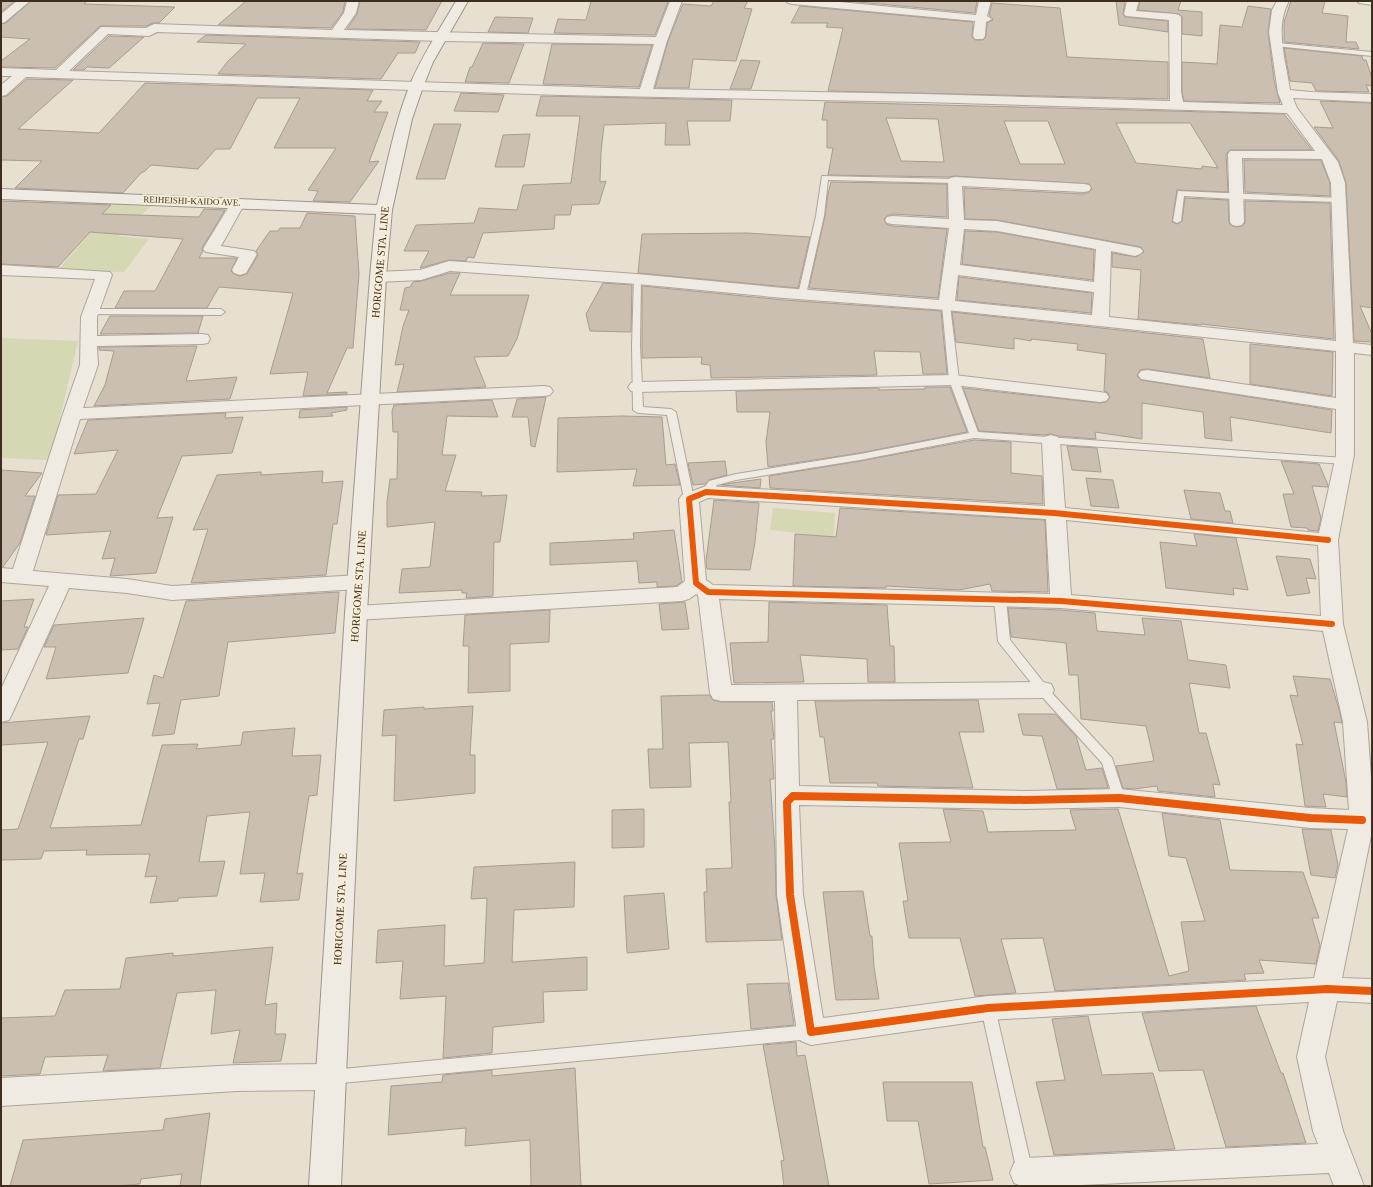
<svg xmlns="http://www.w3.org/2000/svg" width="1373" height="1187" font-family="'Times New Roman',serif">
  <rect width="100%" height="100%" fill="#e7e0d1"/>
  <!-- green -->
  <g fill="#d6d7b3">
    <polygon points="104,204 151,206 118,236 149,239 124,272 58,270 89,234 79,233"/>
    <polygon points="1,338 78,341 50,460 1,458"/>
    <polygon points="773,508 835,513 833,547 808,546 807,534 770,530"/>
  </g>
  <!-- building -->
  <g fill="#cbbfb2" stroke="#a89c90" fill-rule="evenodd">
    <polygon points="1,1 15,1 1,12"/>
    <polygon points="31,1 87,1 84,4 175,7 159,23 153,23 146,26 100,26 55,68 1,67 1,61 30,39 1,37 1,24 6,23"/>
    <polygon points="246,1 345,1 343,12 331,28 218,25"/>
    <polygon points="360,1 442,1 426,30 347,29 357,14"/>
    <polygon points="591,1 667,1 668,2 655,35 554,33 558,19 586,20"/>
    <polygon points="714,1 748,1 744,8 752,9 736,61 693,59 689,88 655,88 668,41 683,4 711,6"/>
    <polygon points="848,1 977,1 975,13"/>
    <polygon points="1116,1 1125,1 1123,14 1125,17 1168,21 1168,32 1119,25"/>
    <polygon points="1140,1 1181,1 1178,10 1202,12 1202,36 1182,34 1182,17 1179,14 1138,10"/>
    <polygon points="1291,1 1325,1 1322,13 1348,16 1346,42 1356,42 1359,49 1284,42 1284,22"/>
    <polygon points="992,3 1060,8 1067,57 1168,62 1168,99 828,91 843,28 826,27 828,23 791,23 800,6 973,22 972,37 975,40 983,40 986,36 987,23 993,20 989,15"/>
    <polygon points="1248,6 1271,9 1268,32 1274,80 1280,103 1184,101 1182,92 1182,62 1217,64 1220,25 1242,27"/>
    <polygon points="495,17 533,18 528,33 488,32"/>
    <polygon points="206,35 420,42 415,53 398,53 381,79 218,74 228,61 246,44 197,42"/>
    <polygon points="109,36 144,37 109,68 87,67 84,70 73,70"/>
    <polygon points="483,43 524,44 509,83 465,82 470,67 472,67"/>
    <polygon points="552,44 652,45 639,87 543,84"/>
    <polygon points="1284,48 1362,56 1363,60 1366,60 1372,78 1372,86 1366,85 1369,92 1316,91 1312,83 1290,81"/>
    <polygon points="741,60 760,61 751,89 730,89"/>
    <polygon points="27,79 73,80 18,129 99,133 145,83 373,90 367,101 382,101 374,112 388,112 369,162 379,161 350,202 313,201 318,191 308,190 336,148 274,148 300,98 257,98 230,149 216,149 198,169 151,165 144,172 142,172 123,193 15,188 42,161 1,160 1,97 7,96"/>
    <polygon points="461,93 504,95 498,112 454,111"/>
    <polygon points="541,96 732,100 730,121 687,121 690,145 665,145 666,123 604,125 601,152 600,182 606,181 599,204 572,205 570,215 555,215 554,229 483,233 474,258 468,257 466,261 449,260 420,268 429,251 404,251 416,225 474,223 479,208 517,210 523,185 571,183 580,116 536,116"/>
    <polygon points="1320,101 1372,103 1372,308 1360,306 1372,334 1372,342 1354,341 1346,183 1339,161 1314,127 1333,128"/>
    <path d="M825 102 1284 114 1312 150H1230L1226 154 1228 192 1177 190 1172 222 1178 224 1182 221 1185 198 1228 200 1229 223 1232 226 1237 227 1242 226 1245 223V201L1330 203 1334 339 1201 324V325L1138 319 1141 270 1112 267V253L1136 257 1144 252 1141 247 997 220 965 219 964 188 1084 194 1089 192 1092 189 1089 184 955 176 949 177 828 175 833 148H827V120H822ZM886 118 938 119 944 162 901 161ZM1004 121H1048L1065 164H1020ZM1116 123H1190L1218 168 1202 166V169L1136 163Z"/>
    <polygon points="434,124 461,124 445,179 416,179"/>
    <polygon points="530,134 524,167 495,167 503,135"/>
    <polygon points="1244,160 1321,160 1330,183 1330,196 1245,192"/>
    <polygon points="831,182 947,184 947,217 892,214 887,216 884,219 886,224 892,226 947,229 938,298 809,288 825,216 828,194"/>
    <polygon points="1,201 111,205 102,214 199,217 204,209 225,210 202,248 203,251 199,258 237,258 231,271 234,274 240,276 247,274 258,255 256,251 270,231 278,231 280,228 300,228 307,213 355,216 359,274 353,348 347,348 327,393 347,392 347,394 303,396 308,372 270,374 293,293 219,287 207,308 115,308 124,291 155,291 183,239 90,232 58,267 1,264"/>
    <polygon points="965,231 997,232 1094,250 1093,280 962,264"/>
    <polygon points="747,233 810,237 798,288 638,273 642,234"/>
    <polygon points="450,273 460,273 450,295 529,295 517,339 508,356 474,357 486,387 397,392 404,364 395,365 403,326 409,310 400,310 405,288 410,287 413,282 421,281"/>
    <polygon points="959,277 1092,293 1091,313 957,300"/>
    <polygon points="603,283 632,285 631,332 590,331 586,314"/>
    <polygon points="642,286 784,300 941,311 947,374 923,374 920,352 874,351 877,375 711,378 710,365 701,364 702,357 642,358"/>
    <polygon points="952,312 1203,339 1210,378 1147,369 1140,370 1137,376 1141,380 1332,410 1331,433 1230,417 1232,441 1205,438 1203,412 1142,403 1142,439 1095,432 1096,439 1059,436 1051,434 1045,435 979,431 963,388 1100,403 1106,402 1110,397 1107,392 1104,391 1106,354 1077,350 1078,344 1031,339 1031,341 1014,338 1014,349 956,342"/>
    <polygon points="110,316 203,316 198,333 100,334"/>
    <polygon points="1250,344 1333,352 1332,396 1250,384"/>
    <polygon points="197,346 186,381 237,377 230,399 94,406 105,385 114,351 99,350 99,347"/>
    <polygon points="925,387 950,387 967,432 860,453 768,467 766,442 770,412 737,412 736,391 879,388 879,390 925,389"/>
    <polygon points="546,397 535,447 531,446 528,417 512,417 517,399"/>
    <polygon points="492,400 498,417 447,416 442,455 456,455 445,491 482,492 481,496 507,495 500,542 494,542 493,596 466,598 467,593 462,593 462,590 399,593 402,569 430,567 435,522 387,527 387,502 390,479 397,479 398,432 393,432 392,411 394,405"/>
    <polygon points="347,407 347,410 331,413 333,416 299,418 300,410"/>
    <polygon points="226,413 225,418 243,417 232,453 182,456 157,518 173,517 156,573 110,576 115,558 102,559 111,531 46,535 58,495 96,494 118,450 74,454 88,420"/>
    <polygon points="622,416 662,417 666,465 675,464 680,485 633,486 637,469 557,472 558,418"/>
    <polygon points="974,440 1011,442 1011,473 1042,476 1043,504 770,488 769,476 860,461"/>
    <polygon points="1067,446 1097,448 1101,472 1072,470"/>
    <polygon points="725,461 727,475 709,480 705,484 693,485 688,463"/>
    <polygon points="1281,461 1319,464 1328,485 1328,487 1312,486 1321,518 1318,531 1308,530 1307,528 1291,527 1283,494 1294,494"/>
    <polygon points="1,470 42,473 25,496 35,496 20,543 3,567 1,567"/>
    <polygon points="323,471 322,483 343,481 337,524 333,524 326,575 191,583 208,529 193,530 217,475 261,472 261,475"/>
    <polygon points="1086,478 1113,480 1119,508 1091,506"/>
    <polygon points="761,479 760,488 721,485 732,483"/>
    <polygon points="1184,490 1220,493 1225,511 1230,511 1233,523 1191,519"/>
    <polygon points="714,500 759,503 755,542 750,570 707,569 706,561"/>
    <polygon points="840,508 1045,520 1048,592 992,591 990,584 959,590 886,586 886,588 793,586 795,534 836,537"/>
    <polygon points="674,530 682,582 676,586 657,587 657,582 639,583 637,561 550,565 550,543 634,539 633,533"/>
    <polygon points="1194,534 1236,538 1248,590 1233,588 1234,595 1166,588 1160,542 1197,546"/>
    <polygon points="1276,556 1310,559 1316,579 1306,578 1310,593 1287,596"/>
    <polygon points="339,592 335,633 228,642 219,696 181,700 174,734 152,736 160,703 147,704 154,675 163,678 186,601"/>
    <polygon points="34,599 24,627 28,627 18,649 1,650 1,601"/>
    <polygon points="685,602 689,629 662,630 659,604"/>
    <polygon points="769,602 887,605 890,646 894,646 895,682 868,682 867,659 800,655 804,682 734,683 730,643 768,642"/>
    <polygon points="1008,608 1061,610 1095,613 1097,631 1145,635 1142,618 1181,621 1188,660 1226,665 1230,688 1189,683 1199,733 1206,733 1220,785 1213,784 1215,797 1158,791 1157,786 1134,789 1123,788 1116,766 1154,761 1146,726 1081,719 1078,675 1069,675 1066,643 1011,637"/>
    <polygon points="550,610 549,642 510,644 510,691 468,693 469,646 463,646 465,615"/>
    <polygon points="144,618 128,673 46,679 56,647 44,647 54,625"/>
    <polygon points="1293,676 1330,679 1340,713 1342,723 1334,722 1346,782 1347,797 1323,794 1326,807 1305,806 1296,744 1303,745 1290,695 1298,696"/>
    <polygon points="705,695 709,695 713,700 721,702 772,702 773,711 771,711 774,739 771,739 774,779 770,779 775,851 776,895 782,940 706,942 704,892 707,892 706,869 732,868 729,802 731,802 728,742 689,743 691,787 650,788 648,749 663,749 661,696"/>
    <polygon points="978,700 984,732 959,732 973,788 878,786 877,783 830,783 824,737 820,737 815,701"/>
    <polygon points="473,706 470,755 475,755 475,793 394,801 396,735 382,736 384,710 424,707 424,709"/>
    <polygon points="1018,714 1055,714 1076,736 1086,770 1102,768 1108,788 1057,789 1042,736 1023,735"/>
    <polygon points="90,716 83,739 79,739 50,828 141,825 162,745 198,744 196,749 241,745 243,732 295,728 292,756 321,755 317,795 309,796 297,874 303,873 299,900 260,902 265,873 240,874 250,812 207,816 199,862 225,861 217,896 178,898 178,901 150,903 157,876 145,877 150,854 86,855 87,850 44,851 41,859 1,860 1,830 18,829 48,742 1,745 1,723"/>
    <polygon points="644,809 644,847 612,848 612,810"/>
    <polygon points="943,809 983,811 988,832 1076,830 1070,810 1118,809 1169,976 1189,971 1181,922 1205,921 1186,858 1169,856 1162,813 1220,820 1230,870 1303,872 1319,918 1312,918 1320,945 1316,964 1259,960 1264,973 1244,974 1246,980 1055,991 1043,938 1001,939 1016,993 975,996 960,938 909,938 903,901 908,901 899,843 951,842"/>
    <polygon points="1302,829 1331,830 1338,865 1335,878 1311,875"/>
    <polygon points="575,862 574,907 514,910 512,962 587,957 587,990 543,992 544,1022 493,1027 492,1053 443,1058 446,996 400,999 403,961 376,963 378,930 445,925 444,966 484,963 487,898 471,899 474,867"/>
    <polygon points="863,891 870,936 872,936 874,967 879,999 836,1000 823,892"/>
    <polygon points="664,893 669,949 627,953 624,896"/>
    <polygon points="273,947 265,1005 277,1003 275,1034 286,1034 281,1061 233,1063 240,1030 211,1034 216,990 177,993 160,1068 103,1071 108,1055 45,1057 40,1074 1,1076 1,1018 55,1016 65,990 120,989 126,958 173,953 173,956"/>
    <polygon points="788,983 794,1025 751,1029 747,984"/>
    <polygon points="1256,1006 1281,1073 1283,1073 1306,1143 1226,1147 1203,1070 1159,1071 1142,1013"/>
    <polygon points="1088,1016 1102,1075 1153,1073 1175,1149 1054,1155 1036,1082 1065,1080 1052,1019"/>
    <polygon points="796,1042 797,1056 805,1055 829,1186 784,1186 781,1161 784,1160 763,1045"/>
    <polygon points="575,1068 581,1186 531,1186 530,1140 465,1146 466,1128 388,1135 391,1086 442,1082 443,1075 492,1070 492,1076"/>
    <polygon points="883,1082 972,1082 983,1147 985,1147 993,1180 929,1184 918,1121 887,1121"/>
    <polygon points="210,1113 200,1186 180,1186 182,1174 141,1179 140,1184 115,1186 10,1186 23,1140 163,1130 165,1119"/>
  </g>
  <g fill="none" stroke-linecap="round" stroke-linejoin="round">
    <defs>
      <g id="lane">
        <polygon points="1277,43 1372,52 1372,56 1275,46 1274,45"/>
        <polygon points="822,176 955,179 959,181 955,183 828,180 824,216 806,295 802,298 798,295 816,216"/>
        <polygon points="1178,191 1339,198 1343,200 1339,202 1233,199 1184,196 1181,221 1177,223 1173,221"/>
        <polygon points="634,277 640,277 641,279 640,345 643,407 671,409 676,412 694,499 689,502 684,499 667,415 638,413 633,410 632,345"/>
        <polygon points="946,302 950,305 959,380 978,432 1344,458 1349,461 1344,464 974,438 860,460 736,480 717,485 710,494 702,494 701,492 709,481 736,474 860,454 969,433 949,380 942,305"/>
        <polygon points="90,309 221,309 225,312 221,315 87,314 86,312"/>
        <polygon points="1000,595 1004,596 1006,599 1010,640 1052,693 1112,758 1125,798 1124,801 1119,803 1114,801 1102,763 1044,699 1000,644 998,641 994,599 996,596"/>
        <polygon points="988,1002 993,1003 995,1008 1036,1186 1020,1186 981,1008 983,1003"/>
        <polygon points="811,1025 816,1027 818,1032 816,1037 811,1039 331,1084 326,1082 323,1077 326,1072 331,1070"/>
      </g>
      <g id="street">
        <polygon points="17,1 30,1 5,22 1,23 1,14"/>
        <path d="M347 1H359L356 13 344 30 656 37 670 1H682L667 41 653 89 923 94 1170 101 1169 20 1126 16 1124 14 1127 1H1139L1136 11 1175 14 1179 15 1181 17V92L1183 102 1283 105 1278 93 1269 32 1272 10 1277 1H1289C1274 28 1286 61 1290 90L1311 92 1372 94V102L1293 98 1297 108 1338 162 1345 183 1353 343 1372 345V355L1354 353V455L1338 540 1343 624 1367 722 1372 791V831L1342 978 1372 979V1003L1337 1001 1325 1057 1343 1131 1364 1186H1334L1329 1173 1061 1186H1021L1014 1183 1010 1173 1014 1163 1025 1158 1318 1144 1313 1131 1297 1057 1309 1002 988 1020 811 1045 801 1041 797 1032 777 895 775 701H721L713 699 710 693 698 595 696 594 689 599 682 601 356 620 348 618 345 613 348 608 356 606 677 587 685 581 679 499 682 495 706 486 1045 506 1042 441 1044 437 1051 435 1058 437 1060 441 1065 508 1319 533 1336 455V409L1147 380 1141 379 1138 375 1141 371 1147 370 1336 398V351L946 310 784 298 637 284 450 271 421 280 378 282 372 280 370 277 372 274 378 272 420 270 449 261 637 274 784 288 939 300 949 228 892 224 887 223 885 220 887 217 892 216 949 219 948 181 950 178 955 177 1084 184 1089 185 1091 188 1089 191 1084 192 962 186 964 220 997 221 1140 248 1143 251 1140 254 1135 256 1111 251 1109 317 1336 341 1331 183 1322 159 1242 158 1244 222 1242 225 1237 226 1232 225 1230 222 1228 154 1230 151H1315L1287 113 923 102 561 95 26 77 6 95 1 96V85L12 76H1V68L56 70 101 27 146 28 154 24 332 30 344 13ZM157 32 440 41 654 44 640 89 69 71 108 34 149 36ZM964 229 997 231 1096 249 1094 282 960 265ZM958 275 1094 292 1092 315 955 301ZM708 498 1046 519 1050 594 713 585 706 580 699 502ZM1066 520 1318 545 1321 616 1071 595ZM719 599 1061 608 1323 631 1343 722 1349 810 1310 808 1119 789 1025 791 799 786 797 700 1043 698 1051 696 1054 690 1051 684 1043 682 731 685ZM799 805 1025 809 1119 807 1310 828 1348 829 1314 978 988 996 823 1018 803 895Z"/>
        <polygon points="786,1 829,1 976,15 979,1 991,1 987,16 992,19 986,22 985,36 983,39 975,39 973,36 975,21 792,4 788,3"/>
        <polygon points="1357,1 1372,1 1372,5 1359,3"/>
        <polygon points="238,199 243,200 245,203 221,246 254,251 257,254 246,273 240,275 234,273 232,270 239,257 206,252 203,249 231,203 233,200"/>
        <polygon points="1,265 110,272 112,275 97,317 97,336 202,334 208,335 210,339 208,343 202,344 97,346 98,365 83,408 544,386 550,387 553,391 550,395 544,396 80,419 33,571 127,579 172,586 359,575 366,577 369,582 366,587 359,589 172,600 127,593 69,588 12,714 9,720 1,722 1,689 49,586 1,582 1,568 13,569 63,414 80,365 81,317 95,279 1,275"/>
        <polygon points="954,375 1100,392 1106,393 1109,397 1106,401 1100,402 954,385 637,392 631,391 628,387 631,383 637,382"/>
        <polygon points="330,1064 340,1068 344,1077 340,1086 330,1090 237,1091 1,1106 1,1078 237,1065"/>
      </g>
      <path id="secondary" d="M456 1H468L433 62 423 87 412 119 392 210 386 277 367 613 341 1186H309L345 613 370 277 376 214 1 199V189L377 205C387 166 394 125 409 87 421 57 440 29 456 1Z"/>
    </defs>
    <!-- lane casing -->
    <use href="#lane" stroke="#ada599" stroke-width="2"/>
    <!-- street casing -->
    <use href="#street" stroke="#ada599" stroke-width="2"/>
    <!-- secondary casing -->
    <use href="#secondary" stroke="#9c958a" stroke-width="2"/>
    <!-- lane -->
    <use href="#lane" fill="#efebe3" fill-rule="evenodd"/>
    <!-- street -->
    <use href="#street" fill="#efebe3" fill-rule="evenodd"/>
    <!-- secondary -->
    <use href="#secondary" fill="#efebe3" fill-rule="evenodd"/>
    <defs>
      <polyline id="cycleway-far1" points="1328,540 1054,513 706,492 689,499 696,583 708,592 1061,601 1332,624"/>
      <polyline id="cycleway" points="1362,820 1310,818 1119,798 1025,800 793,796 787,802 790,895 811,1032 988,1008 1327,989 1372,991"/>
    </defs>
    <!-- cycleway-far1 casing -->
    <use href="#cycleway-far1" stroke="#f7eed8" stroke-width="8"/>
    <!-- cycleway casing -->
    <use href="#cycleway" stroke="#f7eed8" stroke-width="10"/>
    <!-- cycleway-far1 -->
    <use href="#cycleway-far1" stroke="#e8590c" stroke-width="6"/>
    <!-- cycleway -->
    <use href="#cycleway" stroke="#e8590c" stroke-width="8"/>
  </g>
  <g text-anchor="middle" stroke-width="4" stroke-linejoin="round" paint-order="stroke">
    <!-- far-street labels -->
    <g font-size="9" fill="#3d2e20" stroke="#f7eed8">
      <text transform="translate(192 201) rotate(2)" y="3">REIHEISHI-KAIDO AVE.</text>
    </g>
    <!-- street labels -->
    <g font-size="11" fill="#3d2e20" stroke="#f7eed8">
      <text transform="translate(380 262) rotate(-85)" y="4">HORIGOME STA. LINE</text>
      <text transform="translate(358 586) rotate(-86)" y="4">HORIGOME STA. LINE</text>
      <text transform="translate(340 909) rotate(-87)" y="4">HORIGOME STA. LINE</text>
    </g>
  </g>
  <!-- border -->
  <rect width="1373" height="1187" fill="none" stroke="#3d2e20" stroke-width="4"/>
</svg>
